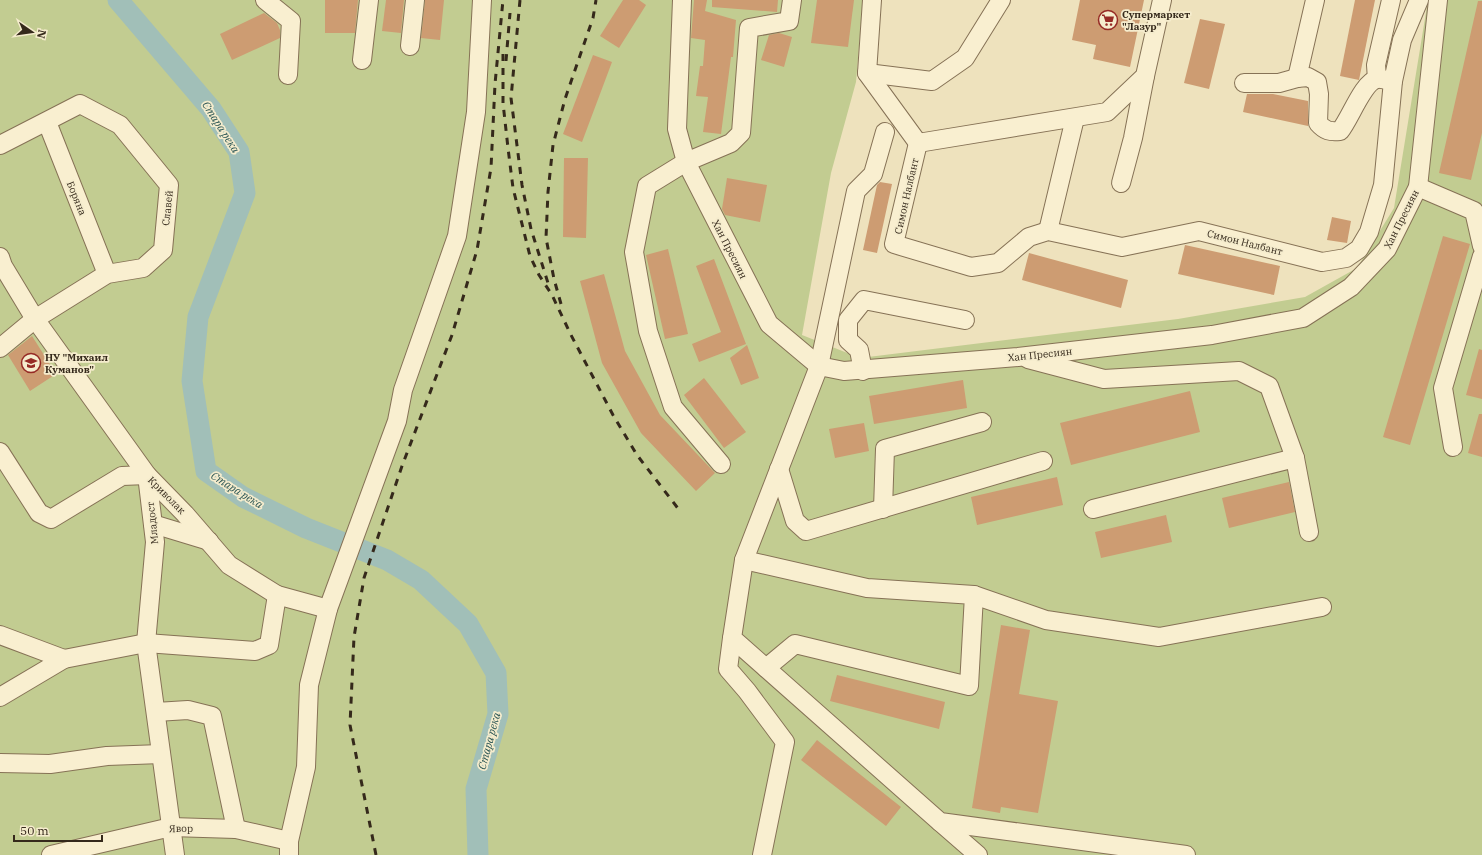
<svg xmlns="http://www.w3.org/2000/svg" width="1482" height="855" font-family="'IBM Plex Serif',serif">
  <rect width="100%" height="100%" fill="#eee2bd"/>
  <!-- green -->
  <polygon fill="#c2cc91" points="0,0 863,0 856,82 831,173 802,335 860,358 1178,319 1305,297 1357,268 1394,208 1428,0 1482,0 1482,855 0,855"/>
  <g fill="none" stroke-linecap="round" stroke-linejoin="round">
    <!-- river -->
    <polyline stroke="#a1bfb8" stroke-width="21" points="118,0 211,109 239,152 245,193 198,317 192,381 206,471 243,497 306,528 387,560 421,580 468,624 496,673 498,714 476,789 478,855"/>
  </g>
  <!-- building -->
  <g fill="#cd9c72">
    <polygon points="325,0 358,0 355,33 325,33"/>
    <polygon points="386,0 404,0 401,33 382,31"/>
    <polygon points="425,0 444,0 440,40 421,38"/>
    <polygon points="623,0 639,0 646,5 619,48 600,36"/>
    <polygon points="694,0 707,0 705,11 736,20 733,57 731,57 721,134 703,132 708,97 696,96 700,66 703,66 705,40 691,38"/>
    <polygon points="712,0 778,0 777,12 712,7"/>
    <polygon points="817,0 854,0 848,47 811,43"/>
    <polygon points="1080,0 1144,0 1130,67 1093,59 1096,45 1072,40"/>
    <polygon points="1355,0 1375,0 1359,80 1340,76"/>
    <polygon points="1478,1 1482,1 1482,133 1471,180 1439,173"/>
    <polygon points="264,13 277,23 280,30 280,38 232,60 220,34"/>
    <polygon points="1200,19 1225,24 1209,89 1184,83"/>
    <polygon points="779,33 792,37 784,67 761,60 769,35"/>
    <polygon points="593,55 612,62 582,142 563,134"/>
    <polygon points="1247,94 1273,94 1308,101 1308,126 1243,112"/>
    <polygon points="564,158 588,158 586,238 563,237"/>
    <polygon points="727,178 767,185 760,222 725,215 722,209"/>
    <polygon points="880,182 892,184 877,253 863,250 877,185"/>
    <polygon points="1332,217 1351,221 1347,243 1327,240"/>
    <polygon points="1443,236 1470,244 1410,445 1383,437"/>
    <polygon points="1185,245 1280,266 1274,295 1178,274"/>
    <polygon points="668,249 688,334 665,339 646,255"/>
    <polygon points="1029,253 1128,280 1121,308 1022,280"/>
    <polygon points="714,259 746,344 699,362 692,344 721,332 696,266"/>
    <polygon points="604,274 625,351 660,415 715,473 696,491 641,433 602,363 580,281"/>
    <polygon points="32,336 56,374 30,391 8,355"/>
    <polygon points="747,345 759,378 741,385 730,358"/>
    <polygon points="1479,349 1482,350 1482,399 1466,395"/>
    <polygon points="704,378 746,432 724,448 684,395"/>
    <polygon points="963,380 967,408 874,424 869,396"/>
    <polygon points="1190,391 1200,432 1071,465 1060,423"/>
    <polygon points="1479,414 1482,414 1482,457 1468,453"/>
    <polygon points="864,423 869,451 835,458 829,429"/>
    <polygon points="1057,477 1063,505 977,525 971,497"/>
    <polygon points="1289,482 1295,512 1229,528 1222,498"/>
    <polygon points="1166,515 1172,542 1101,558 1095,532"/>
    <polygon points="1001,625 1030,630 1019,694 1058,701 1038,813 1001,807 1000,813 972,808"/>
    <polygon points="837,675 945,702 939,729 830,701"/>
    <polygon points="817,740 901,807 886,826 801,760"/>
  </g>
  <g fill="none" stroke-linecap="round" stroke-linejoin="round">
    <defs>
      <g id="minor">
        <polyline points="265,0 291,21 288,75"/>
        <polyline points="682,0 677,129 686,162 769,324 819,366 844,371 1018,357 1212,335 1303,318 1351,287 1387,249 1418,187 1438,0"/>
        <polyline points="872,0 867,73 918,143"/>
        <polyline points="410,46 415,0"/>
        <polyline points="362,60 369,0"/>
        <polyline points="867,73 932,81 965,58 1001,0"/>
        <polyline points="1297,78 1315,0"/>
        <polyline points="1377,79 1376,65 1391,0"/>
        <path d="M1244 83H1279L1297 78 1308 77 1317 82 1319 94 1318 123C1325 131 1330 132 1340 131 1350 119 1363 82 1377 79 1381 78 1388 81 1393 81"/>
        <polyline points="47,122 107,274"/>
        <polyline points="885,132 873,174 856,191 819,366 744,560 732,638 940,822 1186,855"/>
        <polyline points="918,143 894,244 971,267 998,263 1029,237 1048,231 1122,247 1199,231 1322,262 1346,258 1359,249 1369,232 1383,185 1393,81 1402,40 1419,0"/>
        <polyline points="918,143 1107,112 1145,76 1162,0"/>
        <polyline points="0,145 80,104 120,125 169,185 163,250 143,268 107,274 35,319 0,348"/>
        <polyline points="1121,183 1133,138 1145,76"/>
        <polyline points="1418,187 1474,211 1482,246"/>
        <polyline points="1048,231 1075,118"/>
        <polyline points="0,257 3,266 35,319 147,475 155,542 146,643 175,855"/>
        <polyline points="1028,359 1104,379 1239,371 1269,386 1295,458 1309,532"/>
        <polyline points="863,371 859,350 848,340 848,320 864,300 965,320"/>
        <polyline points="1453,447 1443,388 1482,256"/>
        <polyline points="0,452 39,513 51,519 122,476 147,475 185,514 229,565 277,595"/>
        <polyline points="721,464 673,407 648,331 634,252 647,186 686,162 731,143 741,133 749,28 789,21 792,0"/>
        <polyline points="779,469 795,521 806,531 1043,461"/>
        <polyline points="883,509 885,449 982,422"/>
        <polyline points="1093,509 1295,458"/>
        <polyline points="153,524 209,541"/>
        <polyline points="744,560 867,588 974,595 969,686 795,644 766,668"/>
        <polyline points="974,595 1046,620 1159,637 1322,607"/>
        <polyline points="0,635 64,659"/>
        <polyline points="732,638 728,669 747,691 785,742 762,855"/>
        <polyline points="0,697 64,659 146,643 255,651 269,645 277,595 328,609"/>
        <polyline points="156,712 188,710 212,716 236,829"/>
        <polyline points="0,763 50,764 107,756 161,754"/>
        <polyline points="940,822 978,855"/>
        <polyline points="51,855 171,827 236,829 289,841"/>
        <polyline points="289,855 289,841 306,767 309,685 328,609 397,421 403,390 457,236 476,112 482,0"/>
      </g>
    </defs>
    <!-- minor casing -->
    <use href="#minor" stroke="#867256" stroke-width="20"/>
    <!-- minor -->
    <use href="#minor" stroke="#f9efd0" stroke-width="18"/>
    <!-- rail -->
    <g stroke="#35291b" stroke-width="3" stroke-dasharray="7 7" stroke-linecap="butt">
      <polyline points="520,0 511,98 522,185 531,229 548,283"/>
      <polyline points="503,54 503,103 508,148 513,188 530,256 539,275 552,295 571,335 613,415 637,455 680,511"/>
      <polyline points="506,61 510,13"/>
      <polyline points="561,304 554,279 546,238 548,192 553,145 565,99 593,18 596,0"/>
      <polyline points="376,855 350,725 354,637 364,578 402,466 452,335 477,250 491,168 495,84 503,0"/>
    </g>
  </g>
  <!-- icons -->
  <defs>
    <symbol id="supermarket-ring" viewBox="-11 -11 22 22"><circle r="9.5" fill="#f5eccd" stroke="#962a25" stroke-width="1.5"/><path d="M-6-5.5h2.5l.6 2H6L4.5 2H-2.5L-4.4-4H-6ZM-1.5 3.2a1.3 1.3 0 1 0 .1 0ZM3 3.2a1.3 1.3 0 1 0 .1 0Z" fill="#962a25"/></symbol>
    <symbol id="school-ring" viewBox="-11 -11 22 22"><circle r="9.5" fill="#f5eccd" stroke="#962a25" stroke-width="1.5"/><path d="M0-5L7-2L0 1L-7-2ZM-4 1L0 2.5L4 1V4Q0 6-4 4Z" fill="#962a25"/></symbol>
  </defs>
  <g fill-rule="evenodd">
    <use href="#supermarket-ring" x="1097" y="9" width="22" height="22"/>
    <use href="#school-ring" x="20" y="352" width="22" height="22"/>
  </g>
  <g text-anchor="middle" stroke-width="3.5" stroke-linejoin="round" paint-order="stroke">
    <!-- poi labels -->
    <g font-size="10" font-weight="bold" fill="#35291b" stroke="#f5eccd" text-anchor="start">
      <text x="1122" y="18">Супермаркет<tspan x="1122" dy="12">"Лазур"</tspan></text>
      <text x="45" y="361">НУ "Михаил<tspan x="45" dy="12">Куманов"</tspan></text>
    </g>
    <!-- street labels -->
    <g font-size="10" fill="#35291b" stroke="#f5eccd">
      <text transform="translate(906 196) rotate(-77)" y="4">Симон Налбант</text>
      <text transform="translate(77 198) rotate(68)" y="4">Боряна</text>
      <text transform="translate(167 208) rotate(-84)" y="4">Славей</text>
      <text transform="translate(1401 219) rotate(-63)" y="4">Хан Пресиян</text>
      <text transform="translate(1245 242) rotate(14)" y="4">Симон Налбант</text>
      <text transform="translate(730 249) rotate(63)" y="4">Хан Пресиян</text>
      <text transform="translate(1040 354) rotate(-6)" y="4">Хан Пресиян</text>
      <text transform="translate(167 495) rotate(45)" y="4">Криволак</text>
      <text transform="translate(152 523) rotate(-96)" y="4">Младост</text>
      <text transform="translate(181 828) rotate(-1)" y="4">Явор</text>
    </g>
    <!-- water labels -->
    <g font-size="11" font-style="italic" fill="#2a5554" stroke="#f5eccd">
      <text transform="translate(221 127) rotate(57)" y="4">Стара река</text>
      <text transform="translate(237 490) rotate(32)" y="4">Стара река</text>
      <text transform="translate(489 741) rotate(-75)" y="4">Стара река</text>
    </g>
  </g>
  <!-- north arrow -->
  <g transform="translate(32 32) rotate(103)" stroke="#f5eccd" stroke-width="3" paint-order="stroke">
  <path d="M0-3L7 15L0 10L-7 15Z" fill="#35291b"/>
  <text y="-6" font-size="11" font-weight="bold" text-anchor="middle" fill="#35291b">N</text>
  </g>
  <!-- scale -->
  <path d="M14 835v6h88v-6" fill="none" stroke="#35291b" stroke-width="2"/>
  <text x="20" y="835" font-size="12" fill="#35291b" stroke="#f5eccd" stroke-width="3" paint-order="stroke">50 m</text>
</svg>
